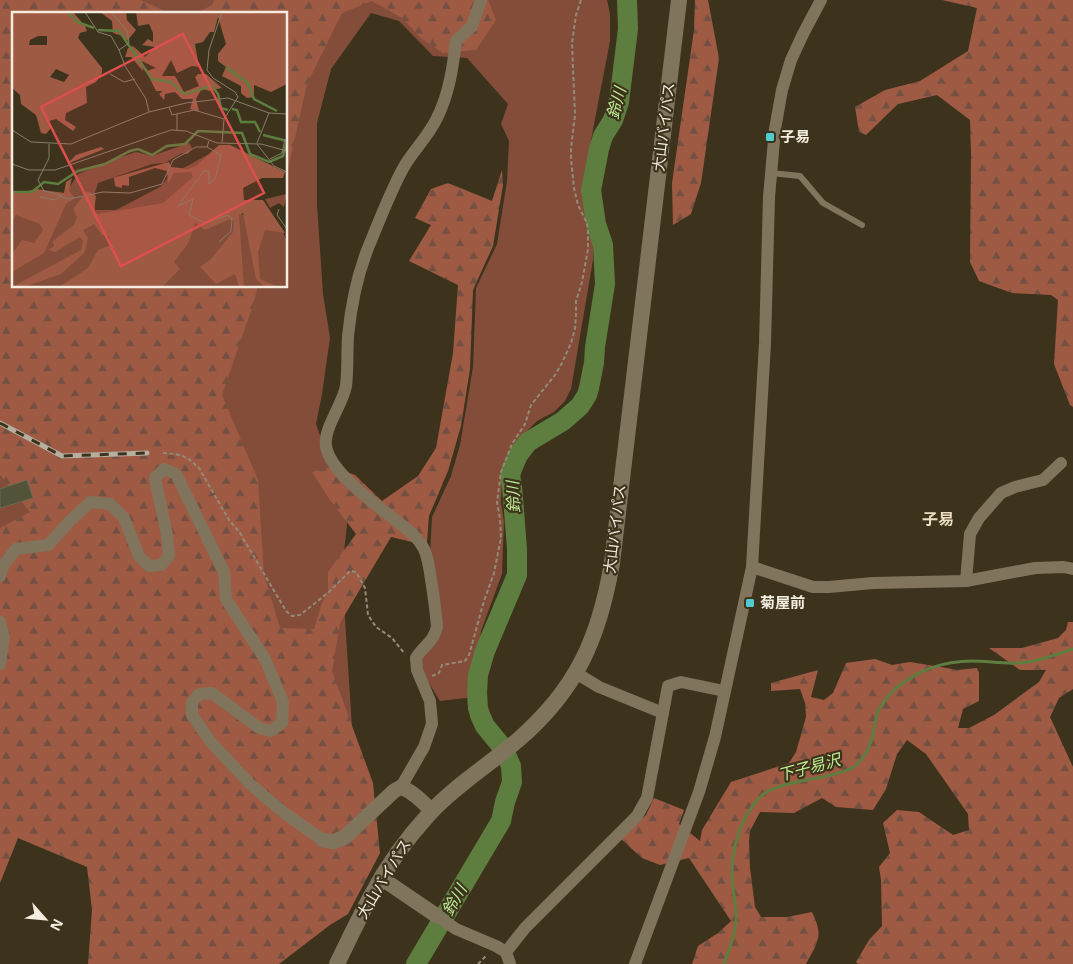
<svg xmlns="http://www.w3.org/2000/svg" width="1073" height="964" font-family="'Noto Sans','Noto Sans JP',sans-serif">
  <defs>
    <pattern id="forest-firs" width="22" height="20" patternUnits="userSpaceOnUse" patternTransform="scale(1.25)"><rect width="22" height="20" fill="#9f5a43"/><path d="M5 1l3.5 6h-7zM16 11l3.5 6h-7z" fill="#745043"/></pattern>
  </defs>
  <rect width="100%" height="100%" fill="#3d331d"/>
  <!-- green -->
  <g fill="#834d3a">
    <polygon points="96,0 239,0 207,14 118,14"/>
    <polygon points="315,0 607,0 610,14 610,41 591,140 585,195 593,229 593,260 571,389 565,401 554,412 537,421 523,435 513,450 506,467 502,482 501,503 504,521 502,574 481,631 474,697 440,701 424,675 420,663 422,653 433,646 430,554 432,517 451,476 460,445 473,367 476,288 497,244 507,181 509,141 501,124 508,104 467,58 433,56 399,21 371,13 331,69 317,123 317,205 323,294 330,338 322,394 316,424 348,515 342,572 360,852 0,727 0,408 247,286 286,286 286,90"/>
  </g>
  <!-- forest -->
  <g fill="url(#forest-firs)">
    <polygon points="0,0 141,0 171,14 14,14 14,286 258,286 252,308 222,395 258,480 264,575 280,628 314,629 322,603 328,591 328,572 356,534 330,500 312,472 332,467 355,475 382,501 418,476 436,448 453,353 458,285 409,261 431,225 415,218 431,189 448,183 492,201 502,170 503,185 493,246 473,290 470,369 461,426 448,471 429,516 427,542 412,542 391,537 340,623 332,671 373,783 380,853 348,914 330,925 279,964 88,964 92,910 87,867 18,838 0,883 0,528 30,512 0,475"/>
    <polygon points="214,0 488,0 496,20 476,50 443,53 421,38 402,18 372,1 342,13 307,84 286,178 286,14 195,14 212,5"/>
    <polygon points="695,0 708,0 719,58 701,183 691,214 673,225 672,183 694,30"/>
    <polygon points="942,0 1073,0 1073,407 1070,405 1054,364 1058,300 1051,295 1012,293 979,281 970,262 971,153 970,120 937,95 898,104 866,135 859,132 855,107 885,90 920,81 968,51 977,8"/>
    <path d="M1068 622H1073V689L1059 698 1050 717 1073 767V964H858L856 962 869 940 882 926 881 880 879 867 890 853 883 823 897 810 919 812 953 835 969 830 968 814 926 754 907 740 897 754 886 789 873 810 836 807 822 798 794 813 760 812 750 831 749 841 750 868 755 907 761 917H787L812 912C824 937 818 941 806 964H692L698 946 718 933 731 921 689 858 660 865 642 858 621 839 646 815 654 798 684 810 679 824 700 841 702 830 731 782 789 763 796 752 806 717 805 703 800 689 771 691V683L818 670 811 697 824 700 833 693 846 663 875 659 892 665 910 662 958 670 977 668 979 673V701L963 709 958 728H969L994 715 1039 682 1046 670H1020L989 648H1022L1058 638 1066 630Z"/>
  </g>
  <g fill="none" stroke-linecap="round" stroke-linejoin="round">
    <!-- stream -->
    <path stroke="#5d7e3f" stroke-width="3" d="M724 964C729 950 735 936 736 921 737 910 734 897 733 887 730 863 734 841 744 820 748 813 753 804 759 798 777 779 826 781 852 768 855 767 857 764 860 761 871 749 873 735 876 719 877 716 877 712 879 709 883 702 890 694 896 688 918 670 943 661 972 661 987 661 1003 664 1018 663 1036 662 1055 655 1073 649"/>
    <!-- river -->
    <polyline stroke="#5d7e3f" stroke-width="20" points="416,964 501,821 505,802 512,782 511,766 503,748 485,726 480,715 478,708 477,693 478,675 485,651 517,575 517,549 512,486 510,476 512,469 518,455 528,442 563,421 580,406 587,395 589,388 594,363 595,347 605,284 603,245 596,224 591,190 599,149 603,136 613,120 619,102 628,29 627,0"/>
  </g>
  <!-- building -->
  <polygon fill="#53533a" stroke="#6b6b51" points="27,480 33,498 0,508 0,489"/>
  <g fill="none" stroke-linecap="round" stroke-linejoin="round">
    <!-- path -->
    <g stroke="#938b79" stroke-width="2" stroke-dasharray="4 2.5" stroke-linecap="butt">
      <polyline points="163,453 175,454 183,456 190,460 199,468 229,520 240,533 286,611 292,616 300,615 329,592 350,571 356,572 365,588 368,615 376,627 392,638 405,654"/>
      <polyline points="432,676 439,673 442,665 465,661 469,655 484,601 494,573 501,538 500,519 497,502 501,472 512,444 525,424 531,405 555,375 562,363 571,343 575,329 576,315 576,301 582,282 588,249 588,229 587,223 578,205 574,188 571,159 571,148 575,115 572,43 576,15 581,0"/>
      <polyline points="478,964 487,955"/>
    </g>
    <!-- service -->
    <polyline stroke="#80755c" stroke-width="6" points="771,173 800,176 823,203 862,225"/>
    <!-- minor -->
    <g stroke="#80755c" stroke-width="12">
      <polyline points="752,567 813,587 829,587 873,583 966,581 1035,568 1064,567 1073,569"/>
      <polyline points="0,576 3,566 16,549 48,545 69,522 90,502 110,504 124,518 139,556 149,566 161,565 169,556 167,535 155,478 164,469 176,474 224,572 226,599 265,659 283,702 282,723 271,731 259,728 212,693 199,694 192,703 192,715 210,741 250,784 284,813 323,840"/>
      <polyline points="966,581 970,534 979,518 1001,493 1015,487 1043,480 1061,463"/>
      <polyline points="0,622 4,637 0,664"/>
      <polyline points="576,673 599,687 663,713"/>
      <path d="M401 787 424 747 432 724 430 701 417 670 416 658C424 645 433 643 437 627 436 613 434 599 432 586 430 574 429 560 424 549 418 537 407 529 398 522 377 505 330 473 326 446 323 429 343 404 346 386 348 370 347 353 348 336 351 306 357 276 368 248 379 222 391 189 405 165 415 149 429 135 437 118 449 94 453 67 456 41L472 26 481 0"/>
      <polyline points="437,916 456,929 496,946 506,952 510,964"/>
      <polyline points="506,952 525,928 637,816 647,798 668,686 681,682 724,691"/>
      <polyline points="635,964 699,792 715,737 752,567 765,343 769,197 775,129 782,90 791,60 803,34 821,0"/>
    </g>
    <!-- tertiary -->
    <g stroke="#80755c" stroke-width="15">
      <path d="M323 840 333 842 345 837 394 791 401 787C413 792 423 802 432 811"/>
      <polyline points="381,878 437,916"/>
    </g>
    <!-- secondary -->
    <path stroke="#80755c" stroke-width="16" d="M337 964C348 941 359 918 371 896 387 866 407 838 430 813 456 785 490 764 518 740 577 689 599 638 612 563L679 0"/>
    <defs>
      <polyline id="rail" points="0,423 62,456 147,453"/>
    </defs>
    <!-- rail casing -->
    <use href="#rail" stroke="#b6ae9e" stroke-width="5"/>
    <!-- rail -->
    <use href="#rail" stroke="#3d331d" stroke-width="3" stroke-dasharray="9" stroke-linecap="butt"/>
  </g>
  <!-- markers -->
  <g fill="#51ccd3" stroke="#3d331d" stroke-width="2">
    <rect x="765" y="132" width="10" height="10" rx="2.5"/>
    <rect x="745" y="598" width="10" height="10" rx="2.5"/>
  </g>
  <g text-anchor="middle" stroke-width="4.5" stroke-linejoin="round" paint-order="stroke">
    <!-- street labels -->
    <g font-size="15" fill="#f3ecdf" stroke="#3d331d">
      <text transform="translate(664 127) rotate(-83)" y="5">大山バイパス</text>
      <text transform="translate(615 529) rotate(-83)" y="5">大山バイパス</text>
      <text transform="translate(384 879) rotate(-59)" y="5">大山バイパス</text>
    </g>
    <!-- poi labels -->
    <g font-size="15" font-weight="bold" fill="#f3ecdf" stroke="#3d331d" text-anchor="start">
      <text x="780" y="142">子易</text>
      <text x="760" y="608">菊屋前</text>
    </g>
    <!-- water labels -->
    <g font-size="16" font-style="italic" fill="#bdee93" stroke="#3d331d">
      <text transform="translate(616 103) rotate(-75)" y="6">鈴川</text>
      <text transform="translate(513 497) rotate(-93)" y="6">鈴川</text>
      <text transform="translate(809 767) rotate(-15)" y="6">下子易沢</text>
      <text transform="translate(454 900) rotate(-60)" y="6">鈴川</text>
    </g>
    <!-- neighbourhood labels -->
    <g font-size="16" font-weight="bold" fill="#eaddc2" stroke="#3d331d">
      <text x="938" y="525">子易</text>
    </g>
  </g>
  <!-- overview -->
  <g transform="translate(12 12)">
    <rect width="275" height="275" fill="#3d331d"/>
    <path d="M177 131 180 136 176 142 170 141 153 151 140 152 86 171 83 180V198H104L148 175 159 163 208 136 227 199 235 207 261 204 270 217 275 230V275H145L102 227 103 239 55 275H0V191L43 180 54 181 66 162 103 147 124 140 140 144Z" fill="#834d3a"/>
    <path d="M0 0H61L73 14 75 19 68 21 66 26 90 56V61L84 70 74 75 75 91 54 101 53 108 64 115 61 119 44 107 37 109 39 116 34 122 29 121 24 103 9 92 8 83 0 76ZM26 24H35V33H17L18 28ZM44 57 57 63 52 70 38 65ZM88 0H114L115 8 124 18 115 29 111 24 101 21 100 9ZM124 0H275V72L259 80 242 73V85L235 86 229 81V74L210 64 214 55 206 49V42L214 32 206 5 202 20H198L191 30 183 32 187 55 180 54 165 61 159 48 150 64H163L172 80 187 74 183 65 186 62H194L210 76 197 79 190 76 184 87 187 99 178 97 181 87H170L163 80 153 82 152 88 147 82 151 79H144L134 59 144 56 130 49 131 59 119 45H113L116 36 121 34 133 45 143 35 130 33 136 27 141 30V21L137 12 126 14ZM207 133H218L273 160 271 166H250L231 176 232 188H251L273 221 253 218 246 240 248 267 266 275H253L244 267 231 201 227 203 232 275H227L223 262 204 272 188 255 199 247 221 220 222 208H216L193 218 183 211 177 230 162 250 168 257 150 275H47L76 256 86 238 99 233 97 224 90 223 82 212 71 218 76 226 73 240 49 262 12 275H0L69 238 71 229 68 225 43 240 36 238 42 234 41 229 62 213 65 205 61 197 75 179 84 184 82 199 86 202 151 191 181 165 179 160 162 161 156 172 155 159 143 156 117 165V174L110 173V176L103 174 102 166 97 167 157 150 159 155 176 157 184 154ZM89 135 92 137 55 152 64 143ZM60 166 57 179 63 186 54 192 32 241 0 260V242L10 228 22 231 31 218 28 212 4 203 0 210V179L8 181 24 177 52 181 54 170Z" fill="#9f5a43" fill-rule="evenodd"/>
    <path d="M275 182 272 195 267 191 258 196 253 187Z" fill="#834d3a"/>
    <path fill="none" stroke="#5d7e3f" stroke-width="2.5" d="M56 0 65 10 82 16M86 18 107 19 140 67 159 70 172 82 200 74 206 82 209 96 216 98M214 55 236 71 242 87 265 99M220 97 225 98 229 110H243L248 120M251 123 275 129M0 180H20L32 170 46 172 66 159 93 152 118 139 126 137 140 143 155 134 173 132 186 119 230 121 238 142 257 150 271 144 275 129"/>
    <path fill="none" stroke="#867d6b" stroke-width="1" d="M73 0 86 20 99 24 107 38M99 0 115 19 117 31 107 38 113 54 134 87 137 100M210 0 197 38 195 58 201 66 223 80 226 85 212 107 210 131M98 62 112 70 123 67M157 95 160 103 182 98 212 107M165 102V118M0 118 19 130 59 132 137 100 174 91 216 86 257 101M197 129 195 135 209 143 203 167 197 172V159H192L166 194 181 187 177 203 193 211 216 203 220 207 219 219 207 230M245 131 257 101 275 102M245 132 262 154 275 160M258 147 270 141 273 127M0 152 17 158H43L159 118 174 119 205 131 249 132 275 139M48 184 57 187 91 180 118 181 150 172 161 148 184 135H195M28 185 44 188 49 183 32 179 26 168 37 146V132M267 197 265 203 275 217"/>
    <path fill="#dc4f4d" fill-opacity="0.15" stroke="#dc4f4d" stroke-width="2.5" d="M171 22 252 181 109 254 29 95Z"/>
    <rect width="275" height="275" fill="none" stroke="#f3ecdf" stroke-width="2.5"/>
  </g>
  <!-- north arrow -->
  <g transform="translate(45 919) rotate(117)" stroke="#3d331d" stroke-width="4" paint-order="stroke">
  <path d="M0-4L9 19L0 12L-9 19Z" fill="#f3ecdf"/>
  <text y="-8" font-size="14" font-weight="bold" text-anchor="middle" fill="#f3ecdf">N</text>
  </g>
</svg>
